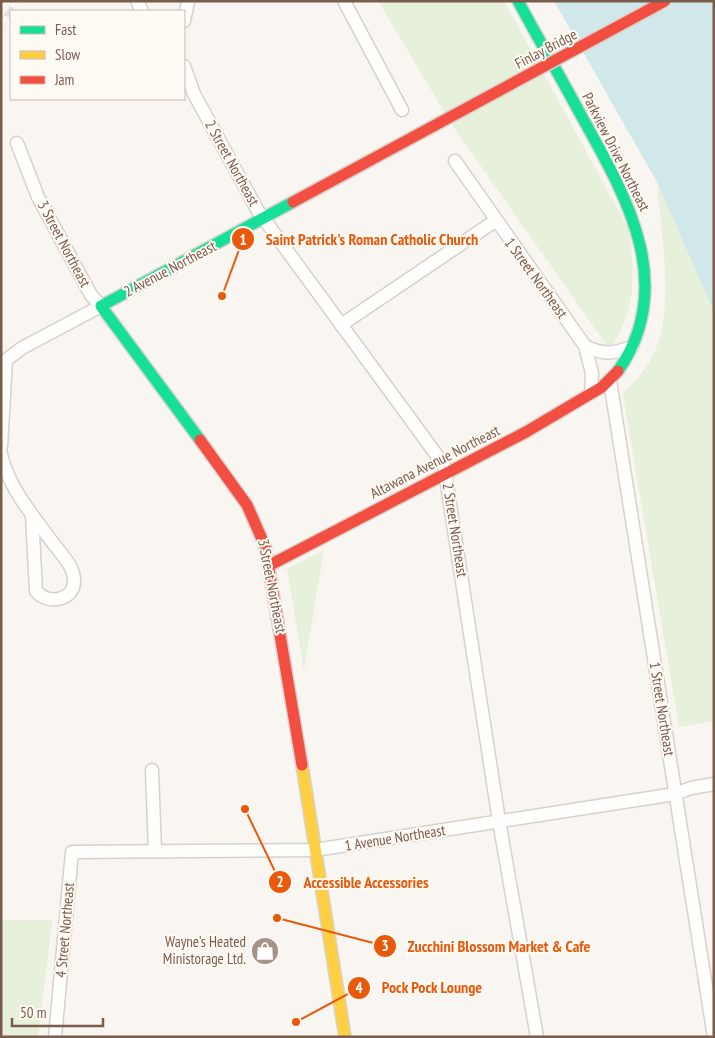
<svg xmlns="http://www.w3.org/2000/svg" width="715" height="1038" font-family="'PT Sans Narrow',sans-serif">
  <rect width="100%" height="100%" fill="#f9f5f0"/>
  <!-- green -->
  <g fill="#e7f0db">
    <path d="M378 1H504L628 228C636 275 636 309 610 350L452 125Z"/>
    <path d="M657 182 714 312V721L679 727 623 395C631 384 643 373 650 361 677 315 661 234 657 182Z"/>
    <polygon points="324,550 304,670 287,569"/>
    <polygon points="1,920 52,920 38,1037 1,1037"/>
  </g>
  <!-- water -->
  <polygon fill="#d0e8ea" points="554,1 714,1 714,312 657,182"/>
  <g fill="none" stroke-linecap="round" stroke-linejoin="round">
    <defs>
      <g id="street">
        <polyline points="137,1 142,11"/>
        <polyline points="344,1 402,110"/>
        <polyline points="184,21 188,1"/>
        <polyline points="184,66 194,94 258,211 444,465 499,821 537,1037"/>
        <polyline points="455,161 585,346 592,373 591,393"/>
        <polyline points="341,325 495,221"/>
        <path d="M585 346C603 355 613 354 632 347"/>
        <polyline points="610,381 714,1037"/>
        <polyline points="1,446 6,360 22,348 101,306 91,295 38,197 17,143"/>
        <path d="M1 454C8 487 34 517 53 543 61 554 73 565 74 579 76 600 48 606 36 591L32 515"/>
        <polyline points="152,770 155,851"/>
        <polyline points="55,1037 72,852 315,850 675,794 691,788 714,784"/>
      </g>
      <g id="fast">
        <path d="M518 1C539 40 561 78 582 117 626 196 678 285 618 371"/>
        <polyline points="200,440 101,306 293,202"/>
      </g>
      <polyline id="slow" points="302,765 345,1037"/>
      <g id="jam">
        <polyline points="293,202 441,122"/>
        <polyline points="200,440 247,505 265,546 302,765"/>
        <polyline points="270,565 526,432 602,387 618,371"/>
      </g>
    </defs>
    <!-- street casing -->
    <use href="#street" stroke="#d7d1cb" stroke-width="15"/>
    <!-- fast casing -->
    <use href="#fast" stroke="#d9d2cb" stroke-width="14"/>
    <!-- slow casing -->
    <use href="#slow" stroke="#d9d2cb" stroke-width="14"/>
    <!-- jam casing -->
    <use href="#jam" stroke="#d9d2cb" stroke-width="14"/>
    <!-- street -->
    <use href="#street" stroke="#fefefd" stroke-width="12"/>
    <!-- fast -->
    <use href="#fast" stroke="#16e098" stroke-width="11"/>
    <!-- slow -->
    <use href="#slow" stroke="#ffcf43" stroke-width="11"/>
    <!-- jam -->
    <use href="#jam" stroke="#f24e42" stroke-width="11"/>
    <defs>
      <polyline id="rail" points="1,26 15,1"/>
    </defs>
    <!-- rail casing -->
    <use href="#rail" stroke="#e6e3e7" stroke-width="5.5"/>
    <!-- rail -->
    <use href="#rail" stroke="#fffaf3" stroke-width="4" stroke-dasharray="11" stroke-linecap="butt"/>
    <defs>
      <polyline id="jam-bridge" points="441,122 665,1"/>
    </defs>
    <!-- jam-bridge casing -->
    <use href="#jam-bridge" stroke="#d9d2cb" stroke-width="14" stroke-linecap="butt"/>
    <!-- jam-bridge -->
    <use href="#jam-bridge" stroke="#f24e42" stroke-width="11"/>
  </g>
  <!-- icons -->
  <defs>
    <symbol id="shop-disc" viewBox="-11 -11 22 22"><circle r="9.5" fill="#a69286" stroke="#fffaf3"/><path d="M-5-2.5h2.3a2.7 3.5 0 0 1 5.4 0H5L5.5 6h-11ZM-1.5-2.5h3a1.5 2.3 0 0 0-3 0Z" fill="#fff"/></symbol>
  </defs>
  <g fill-rule="evenodd">
    <use href="#shop-disc" x="249" y="935" width="32" height="32"/>
  </g>
  <g text-anchor="middle" stroke-width="4" stroke-linejoin="round" paint-order="stroke">
    <!-- street labels -->
    <g font-size="15" fill="#7a5c4d" stroke="#fffaf3">
      <text transform="translate(546 49) rotate(-28)" y="5">Finlay Bridge</text>
      <text transform="translate(616 152) rotate(63)" y="5">Parkview Drive Northeast</text>
      <text transform="translate(232 163) rotate(61)" y="5">2 Street Northeast</text>
      <text transform="translate(64 244) rotate(62)" y="5">3 Street Northeast</text>
      <text transform="translate(170 269) rotate(-28)" y="5">2 Avenue Northeast</text>
      <text transform="translate(536 278) rotate(54)" y="5">1 Street Northeast</text>
      <text transform="translate(435 462) rotate(-27)" y="5">Altawana Avenue Northeast</text>
      <text transform="translate(455 530) rotate(81)" y="5">2 Street Northeast</text>
      <text transform="translate(272 586) rotate(79)" y="5">3 Street Northeast</text>
      <text transform="translate(662 709) rotate(81)" y="5">1 Street Northeast</text>
      <text transform="translate(395 838) rotate(-9)" y="5">1 Avenue Northeast</text>
      <text transform="translate(65 930) rotate(-85)" y="5">4 Street Northeast</text>
    </g>
    <!-- poi labels -->
    <g font-size="15" fill="#7a5c4d" stroke="#fffaf3" text-anchor="end">
      <text x="246" y="947">Wayne's Heated<tspan x="246" dy="17">Ministorage Ltd.</tspan></text>
    </g>
  </g>
  <!-- callouts -->
  <path fill="none" stroke="#e8590c" stroke-width="2" d="M222 296L243 239M245 809L280 882M277 918L385 946M296 1022L359 988"/>
  <g fill="#e8590c" stroke="#fffaf3" stroke-width="2">
    <circle cx="222" cy="296" r="5"/>
    <circle cx="245" cy="809" r="5"/>
    <circle cx="277" cy="918" r="5"/>
    <circle cx="296" cy="1022" r="5"/>
    <circle cx="243" cy="239" r="12"/>
    <circle cx="280" cy="882" r="12"/>
    <circle cx="385" cy="946" r="12"/>
    <circle cx="359" cy="988" r="12"/>
  </g>
  <g font-size="15" text-anchor="middle" font-weight="bold" fill="#fff">
    <text x="243" y="245">1</text>
    <text x="280" y="887">2</text>
    <text x="385" y="951">3</text>
    <text x="359" y="993">4</text>
  </g>
  <g font-size="16" text-anchor="middle" font-weight="bold" fill="#e8590c" stroke="#fffaf3" stroke-width="4" stroke-linejoin="round" paint-order="stroke">
    <text x="372" y="245">Saint Patrick's Roman Catholic Church</text>
    <text x="366" y="888">Accessible Accessories</text>
    <text x="499" y="952">Zucchini Blossom Market &amp; Cafe</text>
    <text x="432" y="993">Pock Pock Lounge</text>
  </g>
  <!-- border -->
  <rect width="715" height="1038" fill="none" stroke="#7a5c4d" stroke-width="5"/>
  <!-- legend -->
  <rect x="10" y="10" width="175" height="90" fill="#fffaf3" stroke="#cabbb1"/>
  <rect x="20" y="26" width="25" height="8" fill="#16e098" stroke="#cabbb1"/>
  <text x="55" y="35" font-size="15" fill="#7a5c4d">Fast</text>
  <rect x="20" y="51" width="25" height="8" fill="#ffcf43" stroke="#cabbb1"/>
  <text x="55" y="60" font-size="15" fill="#7a5c4d">Slow</text>
  <rect x="20" y="76" width="25" height="8" fill="#f24e42" stroke="#cabbb1"/>
  <text x="55" y="85" font-size="15" fill="#7a5c4d">Jam</text>
  <!-- scale -->
  <path d="M12 1018v8h91v-8" fill="none" stroke="#7a5c4d" stroke-width="2.5"/>
  <text x="20" y="1018" font-size="15" fill="#7a5c4d" stroke="#fffaf3" stroke-width="4" paint-order="stroke">50 m</text>
</svg>
